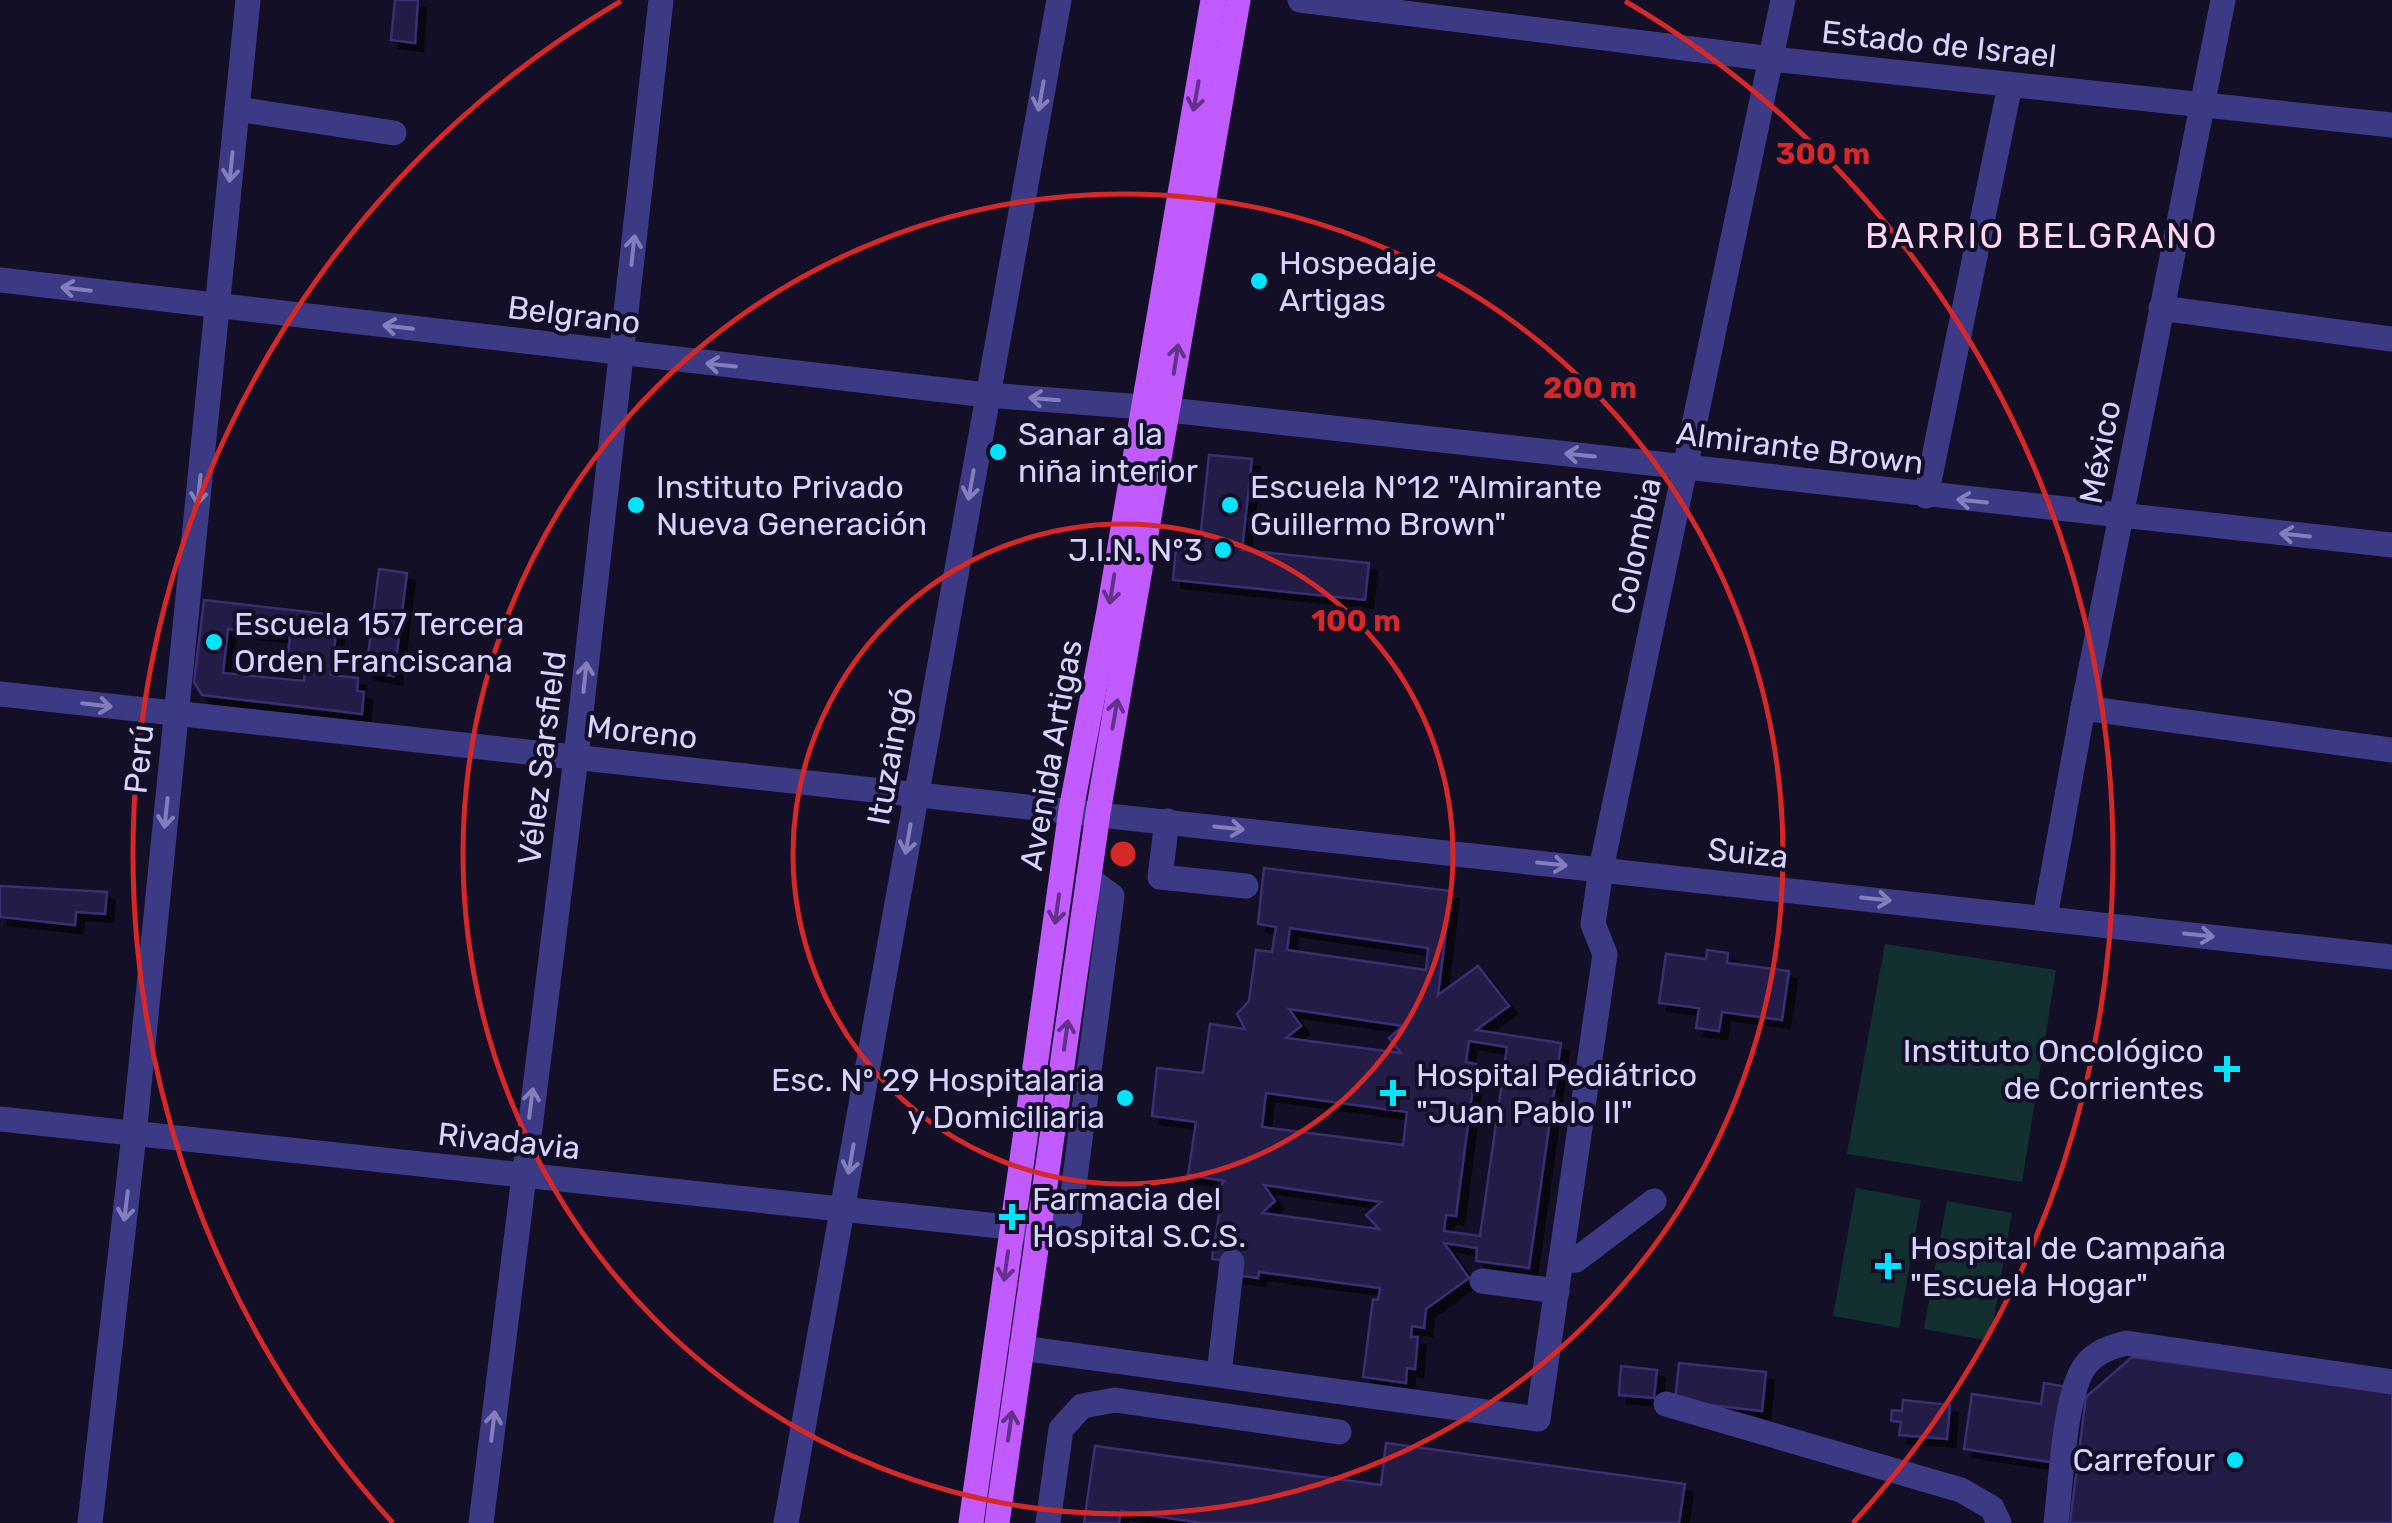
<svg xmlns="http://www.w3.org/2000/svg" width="2392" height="1523" font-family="Rubik,sans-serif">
  <defs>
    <filter id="shadow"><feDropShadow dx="8" dy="8" stdDeviation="0" flood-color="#0009"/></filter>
  </defs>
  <rect width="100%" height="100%" fill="#130f26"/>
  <!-- green -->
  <g fill="#12302f">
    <polygon points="1885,944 2056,970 2022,1182 1847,1154"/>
    <polygon points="1856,1188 1921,1200 1899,1328 1833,1316"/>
    <polygon points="1947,1201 2012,1213 1990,1341 1924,1329"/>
  </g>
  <!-- building -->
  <g fill="#241b47" stroke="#3b2d73" stroke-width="2.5" fill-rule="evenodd" filter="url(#shadow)">
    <polygon points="395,0 418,0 415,43 391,40"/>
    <polygon points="1209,455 1252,459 1242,550 1369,563 1365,600 1173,580 1176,548 1199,550"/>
    <polygon points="379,569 407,573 394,676 366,672"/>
    <path d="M204 600 327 614 326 624 337 625 331 675 358 678 357 691 364 692 362 714 202 695 194 682ZM228 629 290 635 288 654 307 656 304 681 223 673Z"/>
    <path d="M1264 868 1451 891 1438 995 1478 966 1509 1006 1476 1030 1561 1043 1529 1268 1476 1261 1477 1248 1444 1243 1469 1278 1426 1309 1424 1328 1412 1326 1411 1337H1418L1415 1369 1407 1368 1406 1383 1363 1377 1373 1299 1378 1300 1380 1288 1259 1272 1258 1278 1236 1275 1238 1262 1212 1259 1220 1209 1214 1194 1224 1181 1188 1175 1196 1122 1152 1116 1157 1068 1203 1073 1210 1024 1245 1029 1237 1014 1249 1001 1256 950 1272 952 1276 927 1258 924ZM1290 928 1428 948 1426 970 1287 950ZM1289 1009 1403 1026 1389 1038 1401 1053 1286 1038 1301 1026ZM1469 1041 1507 1047 1480 1236 1444 1231 1446 1215 1456 1216 1476 1064 1466 1062ZM1266 1093 1407 1112 1403 1145 1262 1127ZM1264 1185 1381 1202 1366 1215 1379 1229 1262 1213 1275 1201Z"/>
    <polygon points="0,886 107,892 105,914 76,912 75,925 0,917"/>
    <polygon points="1707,950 1728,953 1727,963 1789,971 1782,1020 1722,1012 1719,1031 1696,1028 1699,1008 1659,1003 1666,954 1706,959"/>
    <polygon points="2132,1357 2392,1393 2392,1523 2070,1523 2086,1397"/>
    <polygon points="1679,1363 1766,1372 1762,1411 1675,1401"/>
    <polygon points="1621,1366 1657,1370 1654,1398 1619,1395"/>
    <polygon points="2044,1383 2067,1387 2056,1463 1964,1449 1972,1394 2041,1404"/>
    <polygon points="1903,1400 1950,1405 1947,1439 1899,1435 1901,1422 1891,1421 1892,1410 1902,1411"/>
    <polygon points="1386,1443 1685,1484 1679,1523 1202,1523 1121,1511 1119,1523 1084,1523 1095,1446 1381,1485"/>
  </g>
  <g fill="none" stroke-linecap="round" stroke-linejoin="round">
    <!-- minor -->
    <g stroke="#3d3a85" stroke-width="25">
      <polyline points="1300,0 1772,59 2392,125"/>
      <polyline points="237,109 394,133"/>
      <polyline points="0,280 987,395 1142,407 2392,545"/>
      <polyline points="2161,308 2392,339"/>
      <polyline points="1926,496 2010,85"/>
      <polyline points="0,694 2392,957"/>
      <polyline points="2083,708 2392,750"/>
      <polyline points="1167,821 1160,877 1246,886"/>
      <polyline points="2045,917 2083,708 2223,0"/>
      <polyline points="0,1119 1037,1230 1069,1223 1112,896 1088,878"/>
      <polyline points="1561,1261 1576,1260 1654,1201"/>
      <polyline points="1482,1281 1557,1291"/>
      <polyline points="1021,1348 1538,1419 1605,954 1593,924 1601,869 1783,0"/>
      <polyline points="1219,1374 1232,1262"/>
      <polyline points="1666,1404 1961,1490 1992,1508 1999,1523"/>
      <polyline points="90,1523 134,1135 248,0"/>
      <polyline points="481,1523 576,757 661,0"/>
      <polyline points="786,1523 1059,0"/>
      <polyline points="1048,1523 1061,1429 1082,1406 1115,1400 1339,1432"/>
      <path d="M2056 1523C2061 1484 2064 1395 2085 1366 2095 1352 2111 1347 2126 1343L2392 1382"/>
    </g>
    <!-- major -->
    <g stroke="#c25bff" stroke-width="25">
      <polyline points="971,1523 1071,810 1109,611 1213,0"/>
      <polyline points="997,1523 1098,813 1238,0"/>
    </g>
  </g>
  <!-- one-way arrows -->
  <defs><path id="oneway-shaft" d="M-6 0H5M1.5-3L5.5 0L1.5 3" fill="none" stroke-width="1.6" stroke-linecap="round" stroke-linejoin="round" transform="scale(2.5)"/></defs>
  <g stroke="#837fbc">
    <use href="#oneway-shaft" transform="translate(1041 96) rotate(100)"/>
    <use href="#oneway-shaft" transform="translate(231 167) rotate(96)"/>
    <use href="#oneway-shaft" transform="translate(633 250) rotate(-84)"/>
    <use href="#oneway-shaft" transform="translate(76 289) rotate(-173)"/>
    <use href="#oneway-shaft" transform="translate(398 327) rotate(-173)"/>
    <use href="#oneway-shaft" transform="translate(721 365) rotate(-174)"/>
    <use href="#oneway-shaft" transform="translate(1044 399) rotate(-175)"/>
    <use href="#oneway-shaft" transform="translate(1580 455) rotate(-174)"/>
    <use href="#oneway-shaft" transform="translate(971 485) rotate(100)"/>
    <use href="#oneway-shaft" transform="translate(199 490) rotate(96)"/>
    <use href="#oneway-shaft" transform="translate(1972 501) rotate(-174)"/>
    <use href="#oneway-shaft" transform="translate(2295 535) rotate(-174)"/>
    <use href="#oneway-shaft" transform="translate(585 677) rotate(-84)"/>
    <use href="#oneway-shaft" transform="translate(97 705) rotate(7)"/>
    <use href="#oneway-shaft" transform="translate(166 813) rotate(96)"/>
    <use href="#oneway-shaft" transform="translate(1229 828) rotate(6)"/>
    <use href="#oneway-shaft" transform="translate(908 839) rotate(100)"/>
    <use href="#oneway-shaft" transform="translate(1552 864) rotate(6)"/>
    <use href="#oneway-shaft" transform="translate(1876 899) rotate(6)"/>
    <use href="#oneway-shaft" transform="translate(2199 935) rotate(6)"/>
    <use href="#oneway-shaft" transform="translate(531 1103) rotate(-83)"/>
    <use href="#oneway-shaft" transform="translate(851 1159) rotate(100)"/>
    <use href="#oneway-shaft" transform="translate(126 1206) rotate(97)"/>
    <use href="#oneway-shaft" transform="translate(493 1426) rotate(-83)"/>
  </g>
  <g stroke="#623188">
    <use href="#oneway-shaft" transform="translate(1196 96) rotate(100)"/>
    <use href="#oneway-shaft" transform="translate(1176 359) rotate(-81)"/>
    <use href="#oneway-shaft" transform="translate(1112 589) rotate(99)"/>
    <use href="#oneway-shaft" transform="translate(1115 714) rotate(-80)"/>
    <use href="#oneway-shaft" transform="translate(1057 909) rotate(98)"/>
    <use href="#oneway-shaft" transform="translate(1066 1035) rotate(-82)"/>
    <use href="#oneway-shaft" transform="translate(1006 1266) rotate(98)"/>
    <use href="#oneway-shaft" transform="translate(1010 1426) rotate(-82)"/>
  </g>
  <!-- distance rings -->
  <g fill="none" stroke="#d62828" stroke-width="5">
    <circle cx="1123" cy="854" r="330"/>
    <circle cx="1123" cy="854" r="660"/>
    <path d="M393 1523A990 990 0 0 1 621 1M1625 1A990 990 0 0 1 1853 1523"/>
  </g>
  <!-- markers -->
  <g fill="#00e5ff" stroke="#130f26" stroke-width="4">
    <circle cx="1259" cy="281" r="10"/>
    <circle cx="998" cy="452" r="10"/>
    <circle cx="636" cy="505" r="10"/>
    <circle cx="1230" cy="505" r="10"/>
    <circle cx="1223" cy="550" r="10"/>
    <circle cx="214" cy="642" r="10"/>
    <path d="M2222 1054h10v10h10v10h-10v10h-10v-10h-10v-10h10z"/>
    <path d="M1388 1078h10v10h10v10h-10v10h-10v-10h-10v-10h10z"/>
    <circle cx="1125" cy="1098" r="10"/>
    <path d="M1007 1202h10v10h10v10h-10v10h-10v-10h-10v-10h10z"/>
    <path d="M1883 1251h10v10h10v10h-10v10h-10v-10h-10v-10h10z"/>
    <circle cx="2235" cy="1460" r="10"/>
  </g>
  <g text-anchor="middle" stroke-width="8" stroke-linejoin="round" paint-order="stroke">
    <!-- street labels -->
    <g font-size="32" fill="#d9d4ff" stroke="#130f26">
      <text transform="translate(1939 44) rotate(6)" y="11">Estado de Israel</text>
      <text transform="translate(574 315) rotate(7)" y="11">Belgrano</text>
      <text transform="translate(1800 448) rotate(7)" y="11">Almirante Brown</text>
      <text transform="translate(2100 452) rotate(-79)" y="11">México</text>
      <text transform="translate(1636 546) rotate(-78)" y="11">Colombia</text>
      <text transform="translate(642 732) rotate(6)" y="11">Moreno</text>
      <text transform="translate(1051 755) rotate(-80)" y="11">Avenida Artigas</text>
      <text transform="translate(890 756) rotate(-80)" y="11">Ituzaingó</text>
      <text transform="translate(542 758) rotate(-83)" y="11">Vélez Sarsfield</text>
      <text transform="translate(139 759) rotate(-84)" y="11">Perú</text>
      <text transform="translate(1748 853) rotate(6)" y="11">Suiza</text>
      <text transform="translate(509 1141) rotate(6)" y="11">Rivadavia</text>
    </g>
    <!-- poi labels -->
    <g font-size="32" fill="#d9d4ff" stroke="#130f26" text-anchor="start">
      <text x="1279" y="274">Hospedaje<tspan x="1279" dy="37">Artigas</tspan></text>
      <text x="1018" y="445">Sanar a la<tspan x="1018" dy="37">niña interior</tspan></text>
      <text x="656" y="498">Instituto Privado<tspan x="656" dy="37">Nueva Generación</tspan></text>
      <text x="1250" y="498">Escuela Nº12 "Almirante<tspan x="1250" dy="37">Guillermo Brown"</tspan></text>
      <text x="1203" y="561" text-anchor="end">J.I.N. Nº3</text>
      <text x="234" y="635">Escuela 157 Tercera<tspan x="234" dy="37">Orden Franciscana</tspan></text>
      <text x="2204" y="1062" text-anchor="end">Instituto Oncológico<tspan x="2204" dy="37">de Corrientes</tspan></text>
      <text x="1416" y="1086">Hospital Pediátrico<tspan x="1416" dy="37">"Juan Pablo II"</tspan></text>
      <text x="1105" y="1091" text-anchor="end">Esc. Nº 29 Hospitalaria<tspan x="1105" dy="37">y Domiciliaria</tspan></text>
      <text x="1032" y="1210">Farmacia del<tspan x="1032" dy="37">Hospital S.C.S.</tspan></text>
      <text x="1910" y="1259">Hospital de Campaña<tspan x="1910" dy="37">"Escuela Hogar"</tspan></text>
      <text x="2215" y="1471" text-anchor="end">Carrefour</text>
    </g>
    <!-- neighbourhood labels -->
    <g font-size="35" letter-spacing="2.5" fill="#ffd6f0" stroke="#130f26">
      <text x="2042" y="248">BARRIO BELGRANO</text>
    </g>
  </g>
  <circle cx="1123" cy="854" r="15" fill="#d62828" stroke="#130f26" stroke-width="5"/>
  <g font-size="30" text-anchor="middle" font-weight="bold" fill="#d62828" stroke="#130f26" stroke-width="8" stroke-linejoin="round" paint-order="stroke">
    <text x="1823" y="164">300 m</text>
    <text x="1590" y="398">200 m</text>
    <text x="1356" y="631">100 m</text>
  </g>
</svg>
